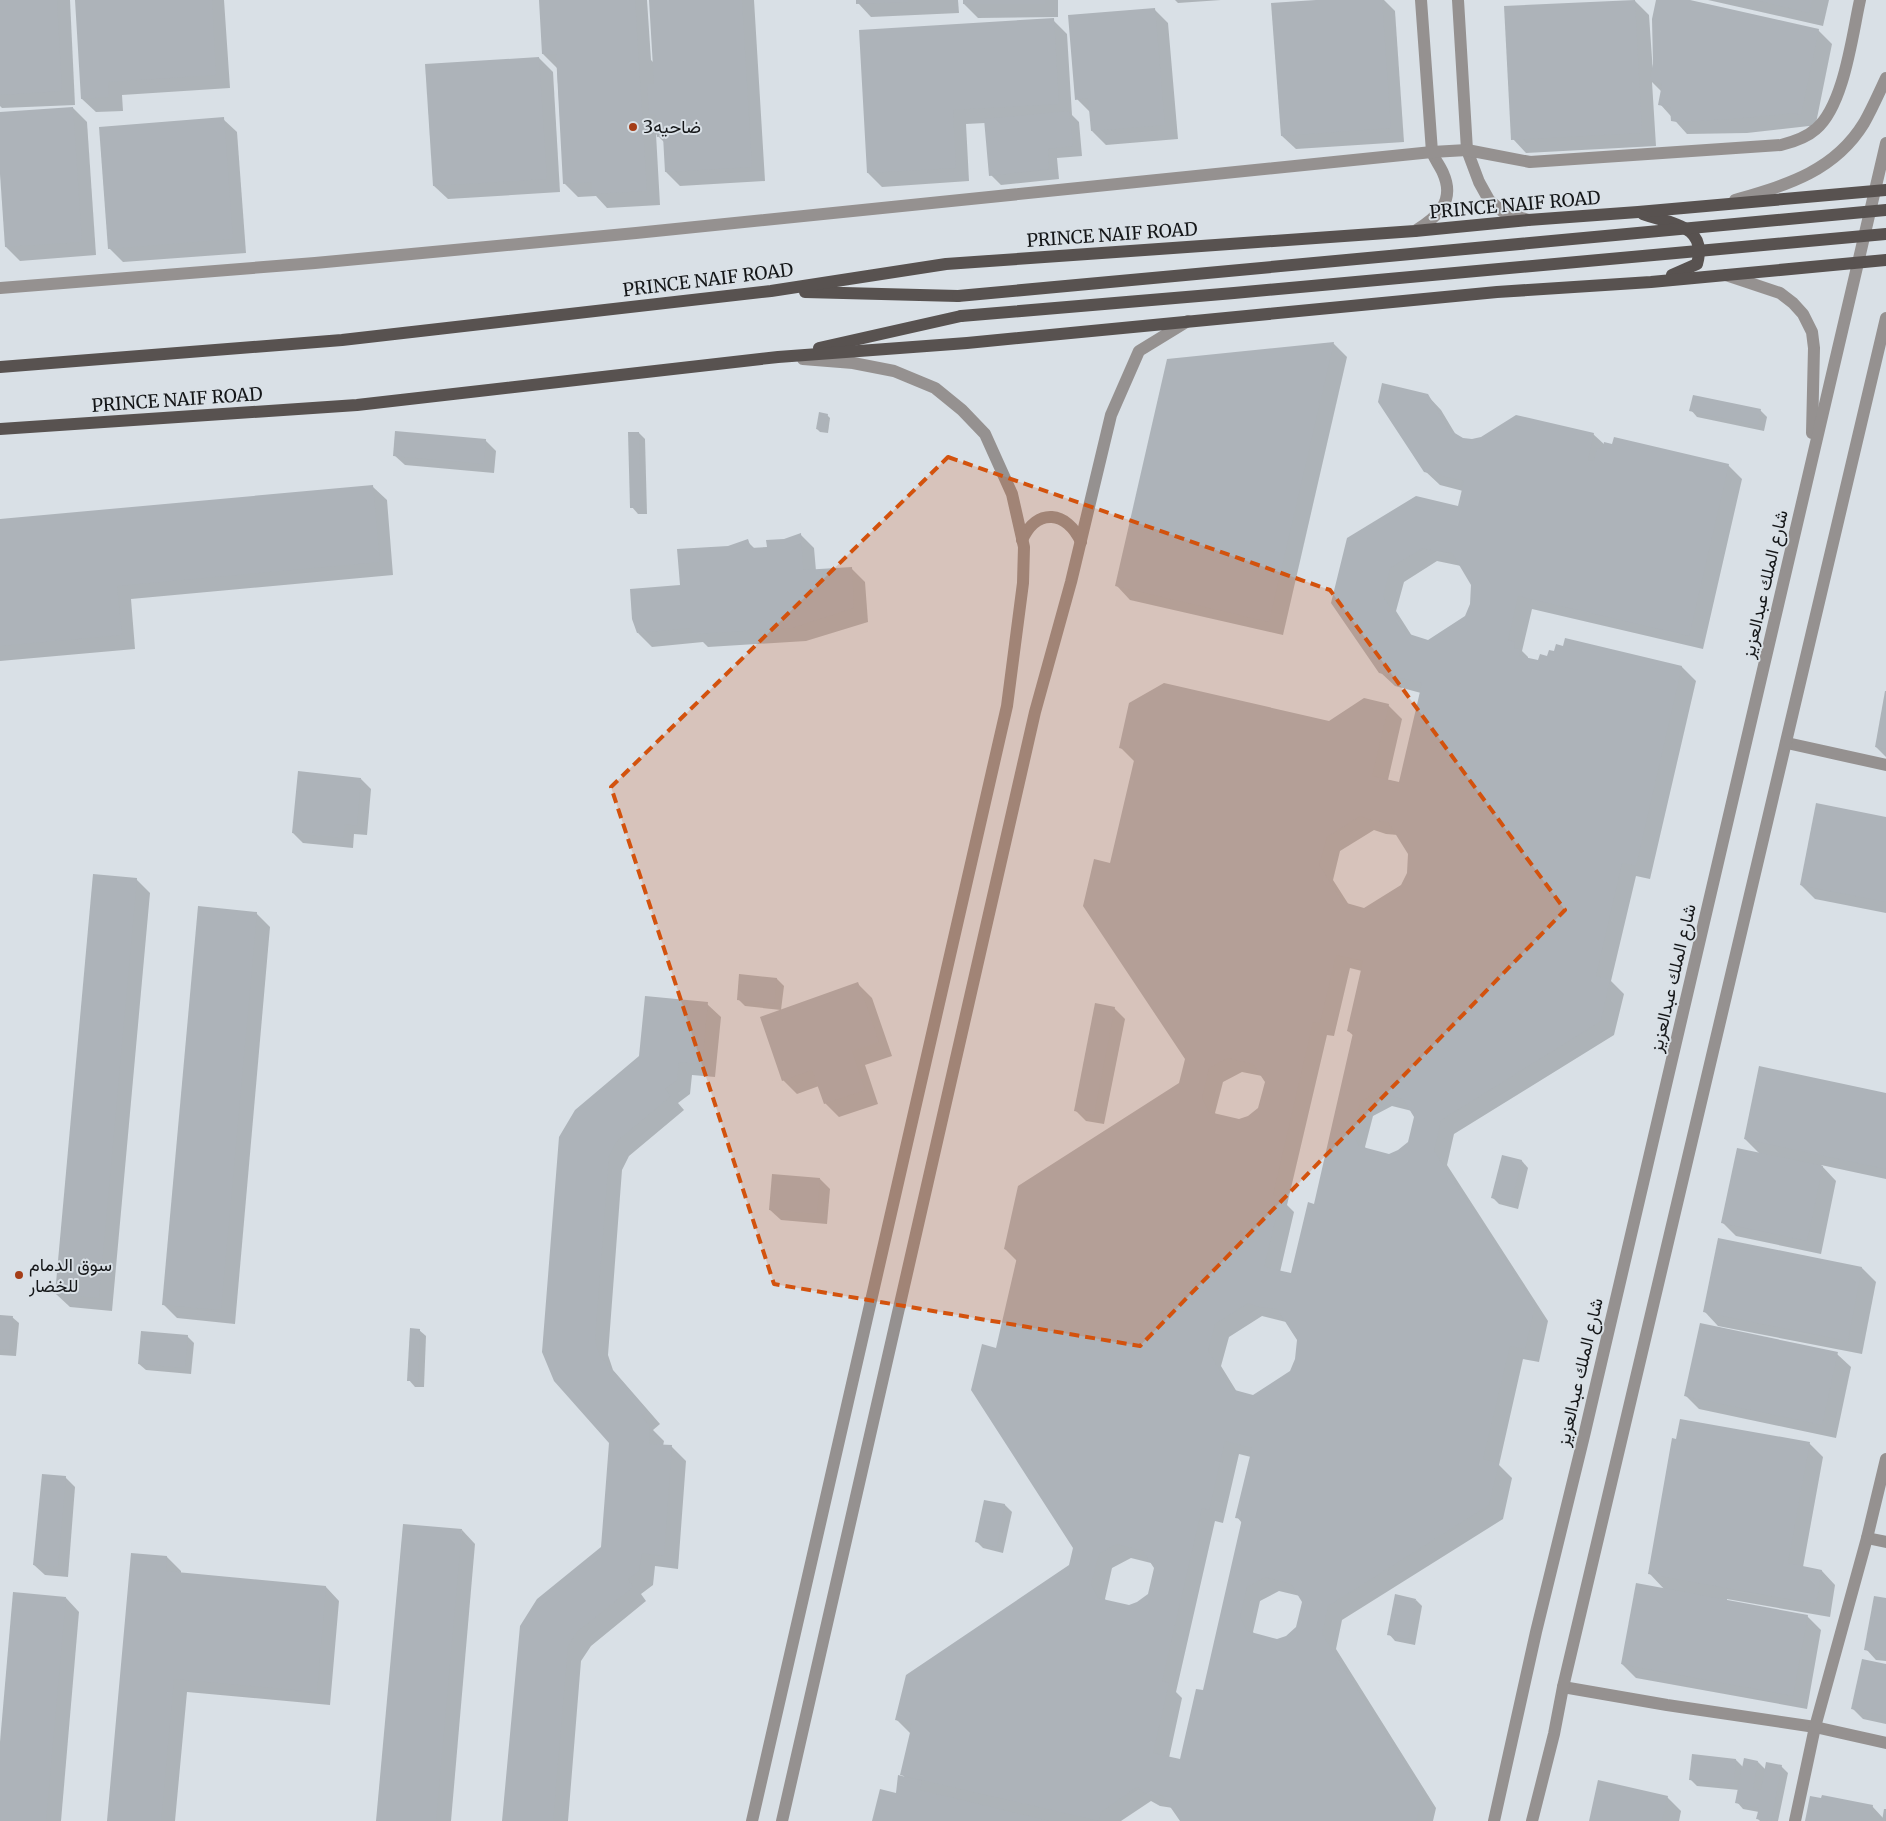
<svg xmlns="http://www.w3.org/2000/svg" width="1886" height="1821" font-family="Merriweather,Vazirmatn,serif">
  <rect width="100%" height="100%" fill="#d9e0e6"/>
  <!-- shadow -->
  <g fill="#0003" fill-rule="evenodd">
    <polygon points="0,0 70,0 75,105 2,108 0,106"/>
    <polygon points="76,0 224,0 230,88 122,95 123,111 96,112 82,99"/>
    <polygon points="540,0 647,0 651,60 654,63 650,0 754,0 765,181 680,186 666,172 665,143 656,134 660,205 607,208 596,196 578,197 564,183 557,68 543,54"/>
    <polygon points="857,0 958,0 959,13 871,17 858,3"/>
    <polygon points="964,0 1058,0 1058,17 978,18 964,4"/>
    <polygon points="1175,0 1221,0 1178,3"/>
    <polygon points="1334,0 1384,0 1395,11 1404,142 1296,149 1282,136"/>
    <polygon points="1657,0 1684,0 1818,30 1832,44 1815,128 1809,126 1747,133 1687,134 1660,104 1662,92 1652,82 1656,146 1526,153 1513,139 1635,1 1649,15 1653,73"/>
    <polygon points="1708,0 1829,0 1823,26"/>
    <polygon points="1154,9 1168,23 1178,139 1106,145 1092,131 1091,113 1077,99"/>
    <polygon points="1053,20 1067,34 1072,115 1079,122 1082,156 1057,158 1059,179 1001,185 991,175 985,123 966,124 969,181 882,187 868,173"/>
    <polygon points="539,58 553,72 560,192 448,199 434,186"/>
    <polygon points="73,108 87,122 96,255 20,261 6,247 0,155 0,113"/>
    <polygon points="223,119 237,132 246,253 123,262 109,248"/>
    <polygon points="1333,343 1347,357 1283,635 1130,600 1117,586"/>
    <path d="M1427 395 1441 410 1456 435 1463 439 1472 440 1593 434 1605 445 1728 465 1742 479 1703 649 1532 609 1522 651 1528 657V659L1539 662 1682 667 1696 681 1650 879 1636 876 1611 981 1624 994 1614 1035 1454 1134 1447 1165 1548 1321 1539 1362 1523 1359 1499 1465 1512 1478 1503 1519 1342 1620 1336 1649 1436 1808 1433 1821H1181L1173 1808 1160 1806 1151 1801 1121 1821H873L897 1794 906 1779 902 1774 911 1734 897 1720 1070 1566 1074 1547 997 1349 1017 1261 1005 1249 1180 1084 1186 1059 1111 864 1135 762 1121 748 1329 722 1388 705 1402 719 1388 780 1400 783 1421 693 1395 686 1380 672 1333 603 1459 508 1463 491 1440 485 1425 471ZM1437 561 1461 566 1473 584 1472 604 1466 617 1428 641 1412 636 1396 611 1404 582ZM1374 830 1386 834 1398 835 1409 853 1408 873 1402 885 1364 910 1349 905 1333 880 1340 851ZM1350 968 1362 971 1348 1031 1354 1036 1315 1205 1292 1274 1280 1272 1294 1212 1287 1205 1327 1035 1334 1036ZM1242 1072 1262 1076 1266 1082 1259 1108 1249 1117 1239 1120 1216 1115 1215 1113 1223 1082ZM1392 1106 1412 1111 1416 1117 1409 1143 1399 1152 1389 1155 1366 1149 1365 1147 1373 1116ZM1262 1316 1286 1322 1298 1340 1297 1359 1291 1372 1253 1396 1237 1392 1221 1366 1229 1337ZM1239 1454 1251 1457 1237 1517 1242 1523 1204 1692 1181 1761 1169 1758 1182 1698 1176 1692 1215 1521 1223 1523ZM1131 1558 1151 1563 1155 1568 1149 1594 1138 1604 1129 1607 1106 1601 1105 1599 1112 1568ZM1279 1591 1300 1596 1303 1601 1297 1628 1286 1637 1277 1640 1254 1634 1253 1632 1260 1601Z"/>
    <polygon points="1691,410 1760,410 1767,417 1764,431 1697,417"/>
    <polygon points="827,415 830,418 828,433 820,432 817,429"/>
    <polygon points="639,433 645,439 647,514 638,514 632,507"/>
    <polygon points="485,440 496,451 494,473 405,465 394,455"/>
    <polygon points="373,487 387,500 393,575 131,599 135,649 0,661 0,520"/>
    <polygon points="800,534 814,548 816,571 851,568 865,582 868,622 806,641 708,647 703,642 652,647 638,633 681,586 728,547 747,541 755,549 768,548"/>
    <polygon points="1886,692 1886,757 1876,747"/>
    <polygon points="361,779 371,789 367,835 354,834 353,848 303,843 293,833"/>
    <polygon points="1886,819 1886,913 1815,899 1801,885"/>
    <polygon points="136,879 150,893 112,1311 70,1307 56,1294"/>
    <polygon points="256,913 270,927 235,1324 177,1318 163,1304"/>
    <polygon points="741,975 777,979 784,986 781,1010 745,1006 738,999"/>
    <polygon points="858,984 872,998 892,1056 865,1065 878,1104 839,1117 825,1103 819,1086 797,1094 783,1080"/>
    <polygon points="707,1004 721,1017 715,1077 692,1075 690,1094 678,1103 684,1110 629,1156 622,1170 608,1355 613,1370 660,1424 653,1430 664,1441 663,1446 672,1447 686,1461 678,1569 655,1566 653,1585 641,1594 646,1601 591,1646 581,1661 568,1821 503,1821 603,1547 610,1443 560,1137"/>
    <polygon points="1114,1008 1125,1019 1104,1124 1086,1121 1075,1110"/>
    <polygon points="1886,1094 1886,1179 1821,1165 1836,1181 1821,1254 1736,1236 1722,1222 1760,1154 1745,1139"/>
    <polygon points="1503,1157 1522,1161 1528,1168 1518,1209 1499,1204 1493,1198"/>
    <polygon points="820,1179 830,1189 827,1224 781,1220 770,1210"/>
    <polygon points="1862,1268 1876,1282 1862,1354 1718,1326 1705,1312"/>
    <polygon points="0,1316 12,1317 19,1323 16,1356 0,1355"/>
    <polygon points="419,1330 426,1336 424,1387 415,1387 409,1380"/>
    <polygon points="187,1336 194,1343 191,1374 146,1370 139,1364"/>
    <polygon points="1837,1354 1851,1367 1836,1438 1699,1409 1685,1395"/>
    <polygon points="1809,1443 1823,1457 1803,1567 1822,1571 1835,1585 1830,1617 1727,1599 1727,1601 1807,1616 1821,1630 1807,1709 1636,1678 1622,1664 1665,1590 1649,1573"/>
    <polygon points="65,1477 75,1487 68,1577 45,1575 34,1565"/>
    <polygon points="985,1501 1005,1505 1012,1512 1003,1553 983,1548 977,1542"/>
    <polygon points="462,1530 475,1544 451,1821 378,1821"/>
    <polygon points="132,1554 167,1557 181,1571 181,1574 326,1587 339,1601 330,1705 187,1692 175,1821 108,1821"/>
    <polygon points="66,1598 79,1612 61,1821 0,1821 0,1756"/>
    <polygon points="1886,1599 1886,1661 1876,1660 1866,1649"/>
    <polygon points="1416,1600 1422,1606 1415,1645 1395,1641 1389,1634"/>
    <polygon points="1886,1665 1886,1724 1863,1719 1853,1709"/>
    <polygon points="1736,1760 1744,1768 1758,1762 1766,1770 1781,1766 1788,1773 1778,1821 1760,1821 1758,1819 1759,1812 1743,1809 1737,1802 1739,1790 1697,1786 1690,1779"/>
    <polygon points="1667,1797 1681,1811 1679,1821 1590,1821"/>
    <polygon points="1872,1806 1883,1818 1886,1810 1886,1821 1806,1821"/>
  </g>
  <!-- building -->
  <g fill="#adb3b9" fill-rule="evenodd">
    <polygon points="0,0 57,0 62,91 0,95"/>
    <polygon points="75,0 212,0 216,75 108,82 109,97 81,99"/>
    <polygon points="539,0 635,0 647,191 592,194 592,182 563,184 556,54 542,54"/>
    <polygon points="649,0 742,0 752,167 665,172 663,136 657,137 655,114 649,114 647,84 654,84"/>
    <polygon points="856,0 908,0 908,2 856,4"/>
    <rect x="963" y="0" width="82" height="4"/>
    <polygon points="1316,0 1382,0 1391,128 1281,136 1271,3"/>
    <polygon points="1635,0 1642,133 1511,140 1504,6"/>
    <polygon points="1656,0 1690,0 1819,29 1801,115 1794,113 1733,119 1677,122 1671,121 1670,107 1658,105 1662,84 1649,81 1653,64 1652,19"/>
    <polygon points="1755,0 1812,0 1809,13"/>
    <polygon points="1155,8 1165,125 1091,131 1088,98 1075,100 1068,15"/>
    <polygon points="1054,18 1059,104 953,110 956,168 867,173 859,30"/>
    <polygon points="539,57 547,179 433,186 425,64"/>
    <polygon points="73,107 82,242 5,247 0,174 0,112"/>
    <polygon points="1069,111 1073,146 1048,149 1049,169 989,176 984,119"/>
    <polygon points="224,117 233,239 108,249 99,127"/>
    <polygon points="1334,342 1269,622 1115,586 1167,359"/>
    <path d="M1382 383 1428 394 1448 429 1463 438 1472 439 1481 437 1516 415 1594 433 1588 460 1594 461 1597 448 1603 449 1604 442 1612 444 1614 437 1729 464 1689 636 1518 596 1508 640 1515 642 1514 648 1520 649 1519 656 1538 660 1540 654 1547 656 1549 650 1554 651 1556 644 1563 646 1565 638 1682 666 1636 866 1622 863 1596 976 1610 979 1601 1021 1441 1120 1434 1151 1535 1306 1525 1349 1510 1346 1483 1459 1499 1463 1489 1505 1328 1606 1322 1634 1423 1793 1416 1821H1180L1162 1795H1155L1145 1793 1137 1787 1101 1812 1099 1821 900 1775 912 1724 895 1720 906 1675 1069 1565 1073 1548 971 1390 982 1344 996 1348 1018 1253 1004 1249 1018 1186 1179 1083 1185 1059 1083 906 1094 859 1110 863 1136 752 1119 748 1129 703 1164 683 1329 721 1364 698 1389 704 1372 776 1399 782 1422 683 1379 673 1331 603 1347 538 1416 496 1458 506 1464 481 1424 472 1378 402ZM1423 548 1434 551 1452 553 1471 585 1470 604 1465 616 1428 640 1406 633 1383 596 1390 568ZM1360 816 1371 820 1388 822 1408 854 1407 873 1401 885 1364 908 1343 902 1319 865 1327 837ZM1336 955 1363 961 1347 1031 1353 1033 1314 1204 1308 1202 1291 1273 1264 1267 1281 1197 1273 1195 1313 1022 1320 1023ZM1227 1058 1253 1064 1265 1082 1258 1108 1248 1116 1239 1119 1209 1112 1202 1098 1209 1068ZM1377 1092 1403 1099 1414 1117 1408 1142 1398 1150 1389 1154 1359 1146 1352 1132 1360 1102ZM1248 1303 1259 1307 1277 1309 1297 1340 1295 1359 1290 1371 1253 1395 1231 1389 1208 1351 1215 1324ZM1225 1441 1252 1448 1235 1518 1242 1519 1203 1690 1196 1689 1180 1759 1153 1753 1169 1683 1162 1681 1202 1508 1209 1510ZM1116 1544 1143 1551 1154 1568 1148 1594 1137 1602 1129 1605 1098 1598 1091 1584 1099 1554ZM1265 1577 1291 1584 1302 1602 1296 1627 1286 1636 1277 1639 1247 1631 1240 1617 1247 1587Z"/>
    <polygon points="1693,395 1761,409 1757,425 1689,411"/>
    <polygon points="819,412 828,414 825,431 816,429"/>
    <polygon points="395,431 486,439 484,464 393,456"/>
    <polygon points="628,432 639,432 641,508 630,508"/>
    <polygon points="373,485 380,562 117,586 122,635 0,646 0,519"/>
    <polygon points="801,533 803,570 852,567 854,608 792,628 693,634 691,628 637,633 632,619 630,589 680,585 677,549 728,546 748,539 751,548 767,547 766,540 784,539"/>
    <polygon points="1885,691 1886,691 1886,749 1875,747"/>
    <polygon points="298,771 361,778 357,826 345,824 343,838 292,833"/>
    <polygon points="1816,803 1886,817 1886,902 1800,885"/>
    <polygon points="93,874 137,878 99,1298 55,1294"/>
    <polygon points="198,906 257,912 221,1310 162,1305"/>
    <polygon points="739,974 777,978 774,1004 737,1000"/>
    <polygon points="858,982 879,1042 852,1051 865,1090 824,1104 812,1070 782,1081 760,1017"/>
    <polygon points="645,996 708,1002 702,1064 679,1062 677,1080 665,1089 671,1096 616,1142 609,1156 595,1340 599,1355 647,1410 641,1416 650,1426 649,1444 672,1445 664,1556 642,1553 639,1571 628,1579 633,1587 577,1632 568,1646 553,1821 502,1821 520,1626 537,1599 601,1547 609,1443 554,1381 542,1352 559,1137 575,1110 639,1056"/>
    <polygon points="1095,1003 1115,1007 1094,1115 1074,1111"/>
    <polygon points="1759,1066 1886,1093 1886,1169 1744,1139"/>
    <polygon points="1737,1148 1823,1166 1807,1241 1721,1223"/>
    <polygon points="1502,1155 1522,1160 1511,1203 1491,1198"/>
    <polygon points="772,1174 820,1178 817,1214 769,1210"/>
    <polygon points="1718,1238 1862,1267 1848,1341 1703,1312"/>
    <polygon points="0,1315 13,1316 9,1350 0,1349"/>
    <polygon points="1700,1323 1838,1352 1822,1425 1684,1396"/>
    <polygon points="410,1328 420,1329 418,1381 407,1381"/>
    <polygon points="141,1331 188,1335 185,1368 138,1364"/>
    <polygon points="1680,1419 1810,1442 1788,1563 1822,1570 1816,1604 1648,1574 1672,1438 1676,1439"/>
    <polygon points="42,1474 66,1476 58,1567 33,1565"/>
    <polygon points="984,1500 1005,1504 997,1547 975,1542"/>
    <polygon points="403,1524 462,1529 436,1821 376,1821"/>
    <polygon points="131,1553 167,1556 166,1571 326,1586 317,1692 174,1679 161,1821 107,1821"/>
    <polygon points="1636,1583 1808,1615 1793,1696 1621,1664"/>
    <polygon points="13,1592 66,1597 46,1821 0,1821 0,1742"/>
    <polygon points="1395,1594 1416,1599 1408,1639 1387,1635"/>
    <polygon points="1874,1596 1886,1598 1886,1654 1864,1650"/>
    <polygon points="1862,1659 1886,1664 1886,1716 1851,1709"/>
    <polygon points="1692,1754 1736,1759 1734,1784 1689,1780"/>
    <polygon points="1744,1758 1758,1761 1753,1789 1761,1790 1766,1762 1782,1765 1771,1821 1756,1819 1759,1808 1735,1803"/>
    <polygon points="898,1775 922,1781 920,1790 1049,1821 872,1821 880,1789 896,1793"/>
    <polygon points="1598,1780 1668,1796 1662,1821 1589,1821"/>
    <polygon points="1822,1795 1873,1805 1870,1821 1805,1821 1810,1796 1821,1798"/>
    <polygon points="1884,1809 1886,1809 1886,1821 1882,1821"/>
  </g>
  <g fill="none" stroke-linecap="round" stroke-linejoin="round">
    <!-- minor -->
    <g stroke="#959190" stroke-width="12">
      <polyline points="1458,0 1467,150 1479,182 1489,200 1502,211 1528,220"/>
      <path d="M1735 200C1786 185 1834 172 1864 123 1872 109 1879 93 1886 78"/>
      <path d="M1415 231C1437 217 1456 202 1443 173 1440 166 1435 160 1432 152L1421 0"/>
      <polyline points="1726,275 1780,293 1793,303 1803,314 1812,332 1814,348 1812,433"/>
      <path d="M0 288 315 263 636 233 1432 152 1467 150 1530 162 1781 145C1793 142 1806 138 1816 129 1844 105 1852 36 1860 0"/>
      <path d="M1022 540C1037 507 1067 511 1081 542"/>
      <polyline points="1787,743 1886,765"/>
      <polyline points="1867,1538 1886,1542"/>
      <polyline points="1563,1687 1667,1705 1815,1727 1886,1743"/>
      <polyline points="752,1821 1007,706 1023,583 1024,547 1012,494 985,434 962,410 935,388 894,371 853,363 803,359"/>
      <polyline points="782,1821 1035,712 1071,582 1111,415 1139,351 1188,321"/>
      <polyline points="1494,1821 1536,1632 1584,1436 1886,143"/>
      <polyline points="1532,1821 1554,1734 1563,1687 1886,318"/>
      <polyline points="1795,1821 1815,1727 1867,1538 1886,1459"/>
    </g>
    <!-- major -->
    <g stroke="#585250" stroke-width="12">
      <path d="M1643 214C1671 224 1708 225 1697 264L1672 275"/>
      <polyline points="805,292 958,296"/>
      <polyline points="819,348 961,316"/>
      <polyline points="0,367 342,340 771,291 946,264 1415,231 1528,220 1638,212 1886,190"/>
      <polyline points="0,429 357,405 778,357 967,343 1497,292 1651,282 1886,260"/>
    </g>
    <!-- major-bridge -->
    <g stroke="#585250" stroke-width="12">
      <polyline points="958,296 1886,210"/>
      <polyline points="961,316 1234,293 1886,234"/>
    </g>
  </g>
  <!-- marked area -->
  <path fill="#d3520d" fill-opacity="0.2" stroke="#d3520d" stroke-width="4" stroke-dasharray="10 6" stroke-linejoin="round" d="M948 457 1330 590 1565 910 1140 1346 774 1284 611 787Z"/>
  <!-- markers -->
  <g fill="#a43d17" stroke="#d9e0e6" stroke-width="2">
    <circle cx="633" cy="127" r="5"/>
    <circle cx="19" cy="1275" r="5"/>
  </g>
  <g text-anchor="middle" stroke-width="4" stroke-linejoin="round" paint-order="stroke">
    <!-- poi labels -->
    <g font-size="18" fill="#141618" stroke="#d9e0e6" text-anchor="start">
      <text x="643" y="133">ضاحيه3</text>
      <text x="29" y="1271">سوق الدمام<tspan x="29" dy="21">للخضار</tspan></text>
    </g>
    <!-- street labels -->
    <g font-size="18" fill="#141618" stroke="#d9e0e6">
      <text transform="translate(1515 205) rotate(-5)" y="6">PRINCE NAIF ROAD</text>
      <text transform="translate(1112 235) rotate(-4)" y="6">PRINCE NAIF ROAD</text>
      <text transform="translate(708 280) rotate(-7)" y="6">PRINCE NAIF ROAD</text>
      <text transform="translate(177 400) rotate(-4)" y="6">PRINCE NAIF ROAD</text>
      <text transform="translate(1765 584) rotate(-77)" y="6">شارع الملك عبدالعزيز</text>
      <text transform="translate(1673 978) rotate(-77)" y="6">شارع الملك عبدالعزيز</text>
      <text transform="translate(1580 1372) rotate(-77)" y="6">شارع الملك عبدالعزيز</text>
    </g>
  </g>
</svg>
